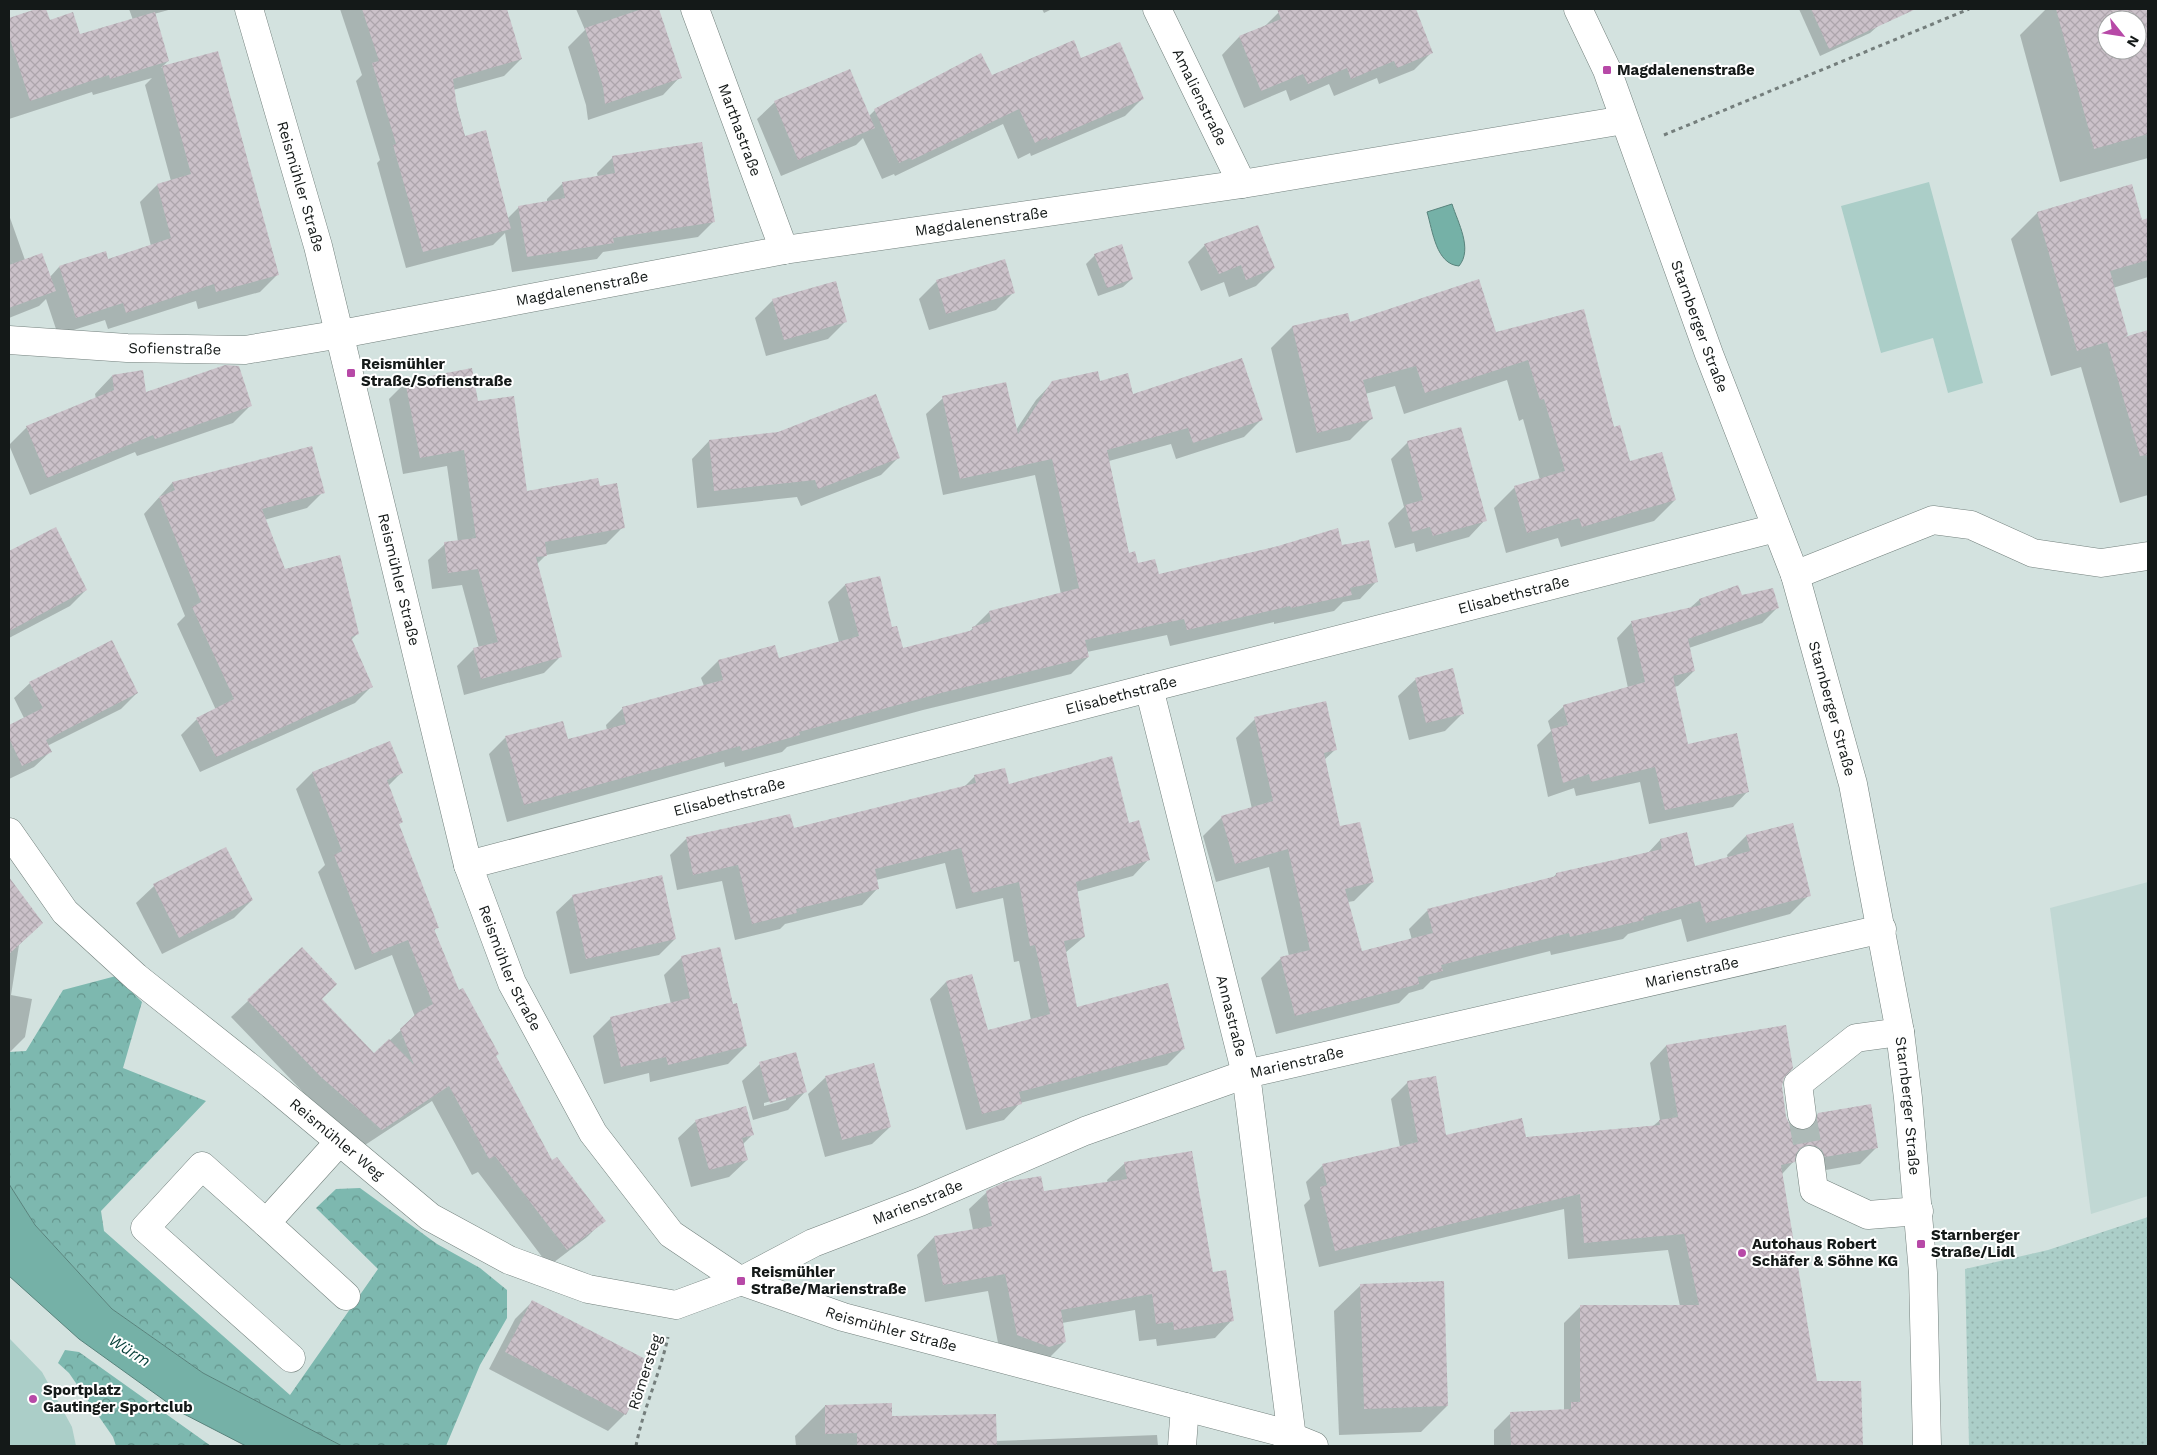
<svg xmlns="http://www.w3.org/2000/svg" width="2157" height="1455" font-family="'Work Sans',sans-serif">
  <defs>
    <pattern id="green-dots" width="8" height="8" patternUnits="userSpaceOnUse" patternTransform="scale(1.25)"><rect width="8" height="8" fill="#abcec8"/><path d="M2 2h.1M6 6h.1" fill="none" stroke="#92b0ab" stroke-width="1.8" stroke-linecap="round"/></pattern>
    <pattern id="forest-crowns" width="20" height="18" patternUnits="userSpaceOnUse" patternTransform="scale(1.25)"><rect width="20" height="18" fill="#7db8af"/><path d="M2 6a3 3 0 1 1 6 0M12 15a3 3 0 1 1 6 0" fill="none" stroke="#65958d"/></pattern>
    <pattern id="building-cross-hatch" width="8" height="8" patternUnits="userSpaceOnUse" patternTransform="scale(1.25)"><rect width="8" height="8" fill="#cbc1c9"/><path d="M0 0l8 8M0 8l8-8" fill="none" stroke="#ada5ac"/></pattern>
  </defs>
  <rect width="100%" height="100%" fill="#d3e2df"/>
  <!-- built -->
  <polygon fill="#c1d8d4" points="2148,882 2148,1196 2091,1214 2050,908"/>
  <!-- green -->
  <polygon fill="url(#green-dots)" points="2148,1217 2148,1446 1969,1446 1965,1269 2048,1250"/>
  <!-- forest -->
  <g fill="url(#forest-crowns)">
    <polygon points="116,976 142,1002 123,1068 206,1101 101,1211 104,1231 290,1395 378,1269 316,1208 336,1189 360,1188 437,1244 480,1268 507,1290 507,1318 480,1365 446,1446 342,1446 203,1373 112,1309 35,1225 9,1184 9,1052 26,1051 63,990"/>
    <polygon points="65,1350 79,1352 211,1446 116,1446 113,1437 69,1373 58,1363"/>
  </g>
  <!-- pitch -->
  <g fill="#abcec8">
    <polygon points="1929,182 1983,383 1948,393 1933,338 1881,353 1841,206"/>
    <polygon points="9,1338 42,1372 72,1427 76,1446 9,1446"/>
  </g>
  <!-- water -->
  <g fill="#75b1a7" stroke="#58837c">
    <path d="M1452 204C1458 223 1473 249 1459 266 1436 264 1433 232 1427 212Z"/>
    <polygon points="9,1184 35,1225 112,1309 203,1373 342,1446 246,1446 182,1413 79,1339 9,1276"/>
  </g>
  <!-- shadow -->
  <g fill="#0003" fill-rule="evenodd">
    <polygon points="40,9 45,9 49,21 79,36 133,20 129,9 172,9 154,14 168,61 161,68 217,52 277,275 260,292 198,309 196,301 108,329 105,320 58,335 46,299 39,306 9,318 9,215 25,260 50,277 59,267 105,253 108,260 151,246 140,202 157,185 171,181 145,85 152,78 93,95 92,92 9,119 9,19"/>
    <polygon points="340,9 506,9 521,59 504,76 453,90 465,137 507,219 519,207 547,202 547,199 563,183 598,177 597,173 613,157 714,221 698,237 603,252 597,259 512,272 505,233 493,245 406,268 377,163 380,160 356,81 362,75"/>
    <polygon points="576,9 657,9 680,77 663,95 588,120 586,105 568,47 585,30"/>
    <polygon points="1042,9 1052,9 1044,13"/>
    <polygon points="1288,9 1321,9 1324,15 1339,9 1414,9 1432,52 1414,70 1379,84 1377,78 1334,96 1329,84 1290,101 1286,90 1244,108 1222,55 1239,37 1264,27 1279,12"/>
    <polygon points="1799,9 1872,9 1879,25 1870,33 1820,56"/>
    <path d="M2046 9H2148V158L2060 182 2020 35ZM2107 20H2137V50H2107Z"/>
    <polygon points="1080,60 1142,99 1125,116 1031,156 1030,153 1018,159 1003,124 895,176 894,174 882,179 863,138 856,145 781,176 757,119 775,102 869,116 875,110 991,77"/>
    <polygon points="2131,186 2141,221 2148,219 2148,277 2113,288 2127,335 2124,338 2148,331 2148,495 2120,503 2081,367 2051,376 2011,239 2037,213"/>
    <polygon points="1205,245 1274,268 1256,286 1229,297 1224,282 1201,291 1188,262"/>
    <polygon points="1095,255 1132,279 1123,287 1098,296 1086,264"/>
    <polygon points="937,281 1014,292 996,310 929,330 919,299"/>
    <polygon points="773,300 846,321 828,339 766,356 755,318"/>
    <polygon points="1349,324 1495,334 1613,428 1630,463 1675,500 1654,521 1561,547 1558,538 1506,553 1494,508 1515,487 1540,480 1523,419 1519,421 1507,380 1404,414 1395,386 1365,394 1371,419 1350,440 1296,453 1271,348 1292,327"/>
    <polygon points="112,376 146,393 251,405 233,423 137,456 135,452 30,495 9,445 27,427 96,399 95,394"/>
    <polygon points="406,382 477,403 526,493 599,487 623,527 606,544 546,555 537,564 561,656 544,673 464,695 457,666 474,649 479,648 462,585 432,589 428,560 445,544 458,542 447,466 403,474 389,399"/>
    <polygon points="1053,382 1100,382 1132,395 1261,420 1244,437 1176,459 1171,444 1109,461 1128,554 1137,565 1158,576 1341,547 1376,582 1360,599 1343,602 1334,611 1274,624 1274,622 1170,646 1167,635 1087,652 1088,657 1071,674 923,710 787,747 782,752 725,767 724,762 507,822 489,754 506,737 567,741 607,730 606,725 623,708 704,686 701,678 718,661 774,646 778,659 839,642 828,602 845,585 891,629 902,650 969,632 989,612 1061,594 1035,475 943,495 926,414 943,398 1016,430 1036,400"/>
    <polygon points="709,441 899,457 881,475 801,506 797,497 697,508 692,459"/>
    <polygon points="1408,442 1485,520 1469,537 1416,552 1414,543 1395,548 1388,523 1404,507 1391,459"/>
    <polygon points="312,447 323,492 307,508 264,520 285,571 357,634 351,640 371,687 355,703 200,772 181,735 197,719 216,710 177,624 185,616 144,514 172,483"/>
    <polygon points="55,529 86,590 70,606 9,638 9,552"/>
    <polygon points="1741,597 1777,608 1762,623 1689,648 1694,671 1678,686 1674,687 1687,746 1748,791 1733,807 1649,824 1640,782 1576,796 1574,788 1548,797 1537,745 1551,731 1548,721 1564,706 1628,688 1617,638 1632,622 1690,608 1699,600"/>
    <polygon points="1416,679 1463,713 1445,731 1409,740 1398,696"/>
    <polygon points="30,683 137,693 121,709 47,746 50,752 34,767 9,779 9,726 24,718 14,698"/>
    <polygon points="1255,719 1336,749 1324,760 1339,828 1373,882 1354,901 1348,902 1361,953 1412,940 1409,929 1428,910 1552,879 1556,874 1647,854 1660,840 1694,868 1728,858 1727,855 1746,836 1809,895 1790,914 1687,942 1681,919 1628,934 1623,939 1551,955 1550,951 1431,981 1423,989 1409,993 1399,1003 1276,1034 1261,978 1280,959 1289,956 1269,867 1216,882 1203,836 1222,817 1252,809 1236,738"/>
    <polygon points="312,773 401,773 388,786 402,822 398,825 437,927 434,931 458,992 552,1162 604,1220 587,1237 549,1266 478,1172 472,1175 432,1101 365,1145 304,1093 231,1017 248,1001 321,999 374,1055 415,1017 392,955 355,970 318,872 325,865 296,789"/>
    <polygon points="975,776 1128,825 1149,859 1133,876 1076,892 1084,937 1065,953 1076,1009 1184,1048 1167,1065 1020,1103 1004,1120 966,1130 930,999 946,982 971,976 987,1032 1031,1020 1019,961 1014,962 1003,898 956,909 945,863 876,880 878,888 862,905 785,924 780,929 735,940 722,881 677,890 670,855 687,838 793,829 964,787"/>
    <polygon points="226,849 252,900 234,918 162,954 136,903 154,886"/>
    <polygon points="10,881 42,923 19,945 11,995 32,999 25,1037 9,1053"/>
    <polygon points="573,896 675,939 659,955 570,974 556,912"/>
    <polygon points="682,957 732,1005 746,1046 728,1064 650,1082 649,1073 604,1084 593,1036 611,1018 671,1004 664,975"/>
    <polygon points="1666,1046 1783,1077 1781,1086 1785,1117 1789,1126 1801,1131 1818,1114 1876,1148 1860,1164 1809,1173 1800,1162 1794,1161 1782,1174 1816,1382 1860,1382 1861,1446 1494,1446 1494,1430 1510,1414 1564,1411 1564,1323 1581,1306 1680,1306 1668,1250 1568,1259 1564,1209 1319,1267 1304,1205 1310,1199 1306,1182 1323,1165 1400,1147 1391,1099 1408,1082 1445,1136 1525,1139 1653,1126 1660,1120 1650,1063"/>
    <path d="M760 1064 805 1092 788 1110 753 1120 742 1081ZM786 1097V1100L764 1106V1103Z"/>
    <polygon points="826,1077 890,1127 872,1144 825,1157 808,1094"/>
    <polygon points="696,1121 752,1135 743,1144 747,1160 729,1177 691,1187 678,1138"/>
    <polygon points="1125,1163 1212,1274 1232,1320 1215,1338 1157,1346 1156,1339 1139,1341 1135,1310 1062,1323 1065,1342 1048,1359 1000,1353 988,1291 925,1302 917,1255 934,1237 973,1230 969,1209 987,1192 1043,1192 1108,1183 1107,1180"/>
    <polygon points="1361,1285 1447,1406 1421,1432 1339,1435 1334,1311"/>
    <polygon points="532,1302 625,1414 608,1431 489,1369 515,1319"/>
    <polygon points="825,1406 891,1417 995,1441 1157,1435 1158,1446 796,1446 795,1436"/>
  </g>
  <!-- building -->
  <g fill="url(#building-cross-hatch)" fill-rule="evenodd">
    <polygon points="36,9 46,9 50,20 73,12 80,34 155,12 169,61 110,79 109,75 30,101 9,36 9,18"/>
    <polygon points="362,9 507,9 522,59 453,79 457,107 465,136 486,130 511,229 423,252 393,145 396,144 372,63 379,61"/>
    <polygon points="642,9 659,9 682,78 605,104 603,87 585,28"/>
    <polygon points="1277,9 1416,9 1433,53 1397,68 1394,61 1351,79 1347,68 1308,84 1303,74 1261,91 1239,36 1281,19"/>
    <polygon points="1811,9 1916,9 1829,49"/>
    <path d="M2056 9H2148V134L2094 149ZM2107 20H2137V50H2107Z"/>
    <polygon points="1074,40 1081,58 1120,42 1144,99 1048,140 1047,137 1035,143 1019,109 912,160 910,158 899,163 874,109 981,53 992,75"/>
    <polygon points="218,51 279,275 216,292 214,284 126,313 123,303 76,318 59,266 106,251 108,259 171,238 157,184 191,174 162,66"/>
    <polygon points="850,69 875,128 798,160 774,101"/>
    <polygon points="702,142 715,222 613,238 614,243 527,257 518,206 565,198 562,182 615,173 612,156"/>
    <polygon points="2132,184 2142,220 2148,218 2148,260 2110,271 2128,335 2121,338 2148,330 2148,455 2140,456 2107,342 2077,351 2037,212"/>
    <polygon points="1258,225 1275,268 1246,280 1241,265 1219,274 1204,244"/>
    <polygon points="1122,244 1133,279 1107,288 1094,254"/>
    <polygon points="42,253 56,291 9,308 9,265"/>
    <polygon points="1005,259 1015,293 946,314 936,280"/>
    <polygon points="1479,279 1496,332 1584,309 1614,427 1620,425 1630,461 1662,452 1676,500 1582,527 1579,518 1527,533 1514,486 1565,471 1544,399 1540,400 1528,360 1425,393 1416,366 1363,380 1373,419 1317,433 1292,326 1348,313 1350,322"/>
    <polygon points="836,281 847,322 784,340 772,299"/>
    <polygon points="1242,358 1263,420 1193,443 1188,428 1107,450 1129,553 1135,551 1138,563 1155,559 1159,574 1278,546 1338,528 1342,545 1369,540 1378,582 1350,588 1352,595 1291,608 1290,606 1187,630 1184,619 1085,640 1089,657 941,693 799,732 800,735 742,751 740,746 524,805 505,736 563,721 568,739 626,724 622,707 723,680 718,660 775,645 779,658 859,636 845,584 880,576 892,627 897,626 903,648 973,630 972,627 991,621 989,611 1079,588 1052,459 960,479 942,396 1006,382 1018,434 1052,381 1098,371 1100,381 1128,373 1133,394"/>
    <polygon points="225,365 239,366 252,406 155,439 153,435 47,478 26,426 114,390 112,375 143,370 146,392"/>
    <polygon points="472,368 478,401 514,396 527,491 598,478 600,486 617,483 625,528 545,542 547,556 536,557 562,657 481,679 473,648 498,642 478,569 448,573 444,542 476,538 464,450 420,458 405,381"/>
    <polygon points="876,394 900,458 818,489 815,480 714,491 709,440 778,432"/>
    <polygon points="1461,427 1487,521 1433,536 1430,527 1412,532 1405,505 1423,500 1407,441"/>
    <polygon points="312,446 325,493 262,509 285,569 340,555 359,634 351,637 373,687 216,757 196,718 234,699 192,607 201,602 159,497 175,490 172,482"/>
    <polygon points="56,527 87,590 9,631 9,551"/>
    <polygon points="1738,585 1742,595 1773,588 1779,608 1688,639 1695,671 1673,676 1688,744 1737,733 1749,792 1665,810 1655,767 1591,782 1589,774 1563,783 1551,729 1568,725 1563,705 1645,682 1631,621 1701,605 1699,599"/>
    <polygon points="112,640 138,693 46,740 52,752 22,766 9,738 9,725 43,708 29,682"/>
    <polygon points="1453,668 1464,714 1426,723 1415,678"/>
    <polygon points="1326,701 1337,750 1324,753 1340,826 1360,822 1374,882 1345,889 1362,951 1433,933 1427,909 1556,876 1556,873 1662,849 1660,839 1687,832 1695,866 1750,851 1746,835 1793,823 1811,896 1706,923 1700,901 1643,917 1644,920 1570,937 1569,933 1441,965 1443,971 1418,977 1419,984 1295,1016 1280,957 1310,950 1288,849 1235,864 1221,816 1273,801 1254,717"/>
    <polygon points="390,741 403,773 387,780 403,822 399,824 439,928 434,929 459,990 463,988 499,1054 496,1056 552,1160 557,1157 606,1221 567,1250 495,1156 489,1159 449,1086 382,1130 321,1077 247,1000 302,947 337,984 322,999 374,1053 389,1039 414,1065 400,1029 417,1013 433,1004 408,940 372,954 334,855 342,851 312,772"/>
    <polygon points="1112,756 1129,823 1139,820 1150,860 1076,882 1085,937 1064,941 1077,1007 1168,983 1185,1049 1019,1092 1022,1104 982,1114 946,981 972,974 988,1030 1050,1014 1035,945 1030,946 1019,882 972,893 961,848 875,869 879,889 796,909 797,913 752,924 738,865 693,875 686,837 790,814 794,828 976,783 974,775 1005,768 1009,784"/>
    <polygon points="226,847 253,900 179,938 153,884"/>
    <polygon points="662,875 676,939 586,959 572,895"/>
    <polygon points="9,877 43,923 9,954"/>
    <polygon points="720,947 733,1004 737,1003 747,1046 668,1065 666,1057 621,1067 610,1017 690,998 681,956"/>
    <polygon points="1786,1025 1793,1068 1784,1078 1782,1086 1786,1117 1790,1125 1796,1130 1804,1130 1812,1127 1816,1121 1818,1113 1871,1104 1878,1148 1825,1157 1822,1150 1816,1146 1807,1145 1800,1148 1796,1154 1795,1162 1781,1165 1817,1381 1861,1381 1863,1446 1511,1446 1510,1412 1571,1409 1571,1402 1580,1402 1580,1305 1699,1305 1684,1234 1584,1243 1580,1194 1335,1251 1320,1187 1327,1185 1322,1164 1418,1142 1407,1081 1436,1076 1446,1135 1522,1118 1526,1137 1660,1125 1659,1120 1678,1117 1666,1045"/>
    <polygon points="796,1052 807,1092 770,1103 759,1062"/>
    <polygon points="874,1063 891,1127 842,1140 825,1076"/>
    <polygon points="746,1106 754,1135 742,1138 748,1160 709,1170 695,1120"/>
    <polygon points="1192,1151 1213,1272 1226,1270 1234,1321 1174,1330 1173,1322 1156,1324 1152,1294 1061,1310 1066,1342 1049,1347 1017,1335 1005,1274 943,1285 934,1236 992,1226 986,1191 1005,1182 1041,1176 1044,1191 1127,1179 1124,1162"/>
    <polygon points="1444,1281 1448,1406 1364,1409 1360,1284"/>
    <polygon points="532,1300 653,1363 626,1415 505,1352"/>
    <polygon points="892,1403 892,1416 996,1414 997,1446 857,1446 857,1433 825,1434 825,1405"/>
  </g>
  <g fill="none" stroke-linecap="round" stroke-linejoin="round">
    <!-- minor-tunnel -->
    <polyline stroke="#adbab7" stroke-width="28" stroke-dasharray="28 14" stroke-linecap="butt" points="1802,1115 1810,1160"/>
    <defs>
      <g id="minor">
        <path id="s1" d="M249 9 318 246 468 865 512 983 593 1133 671 1234 741 1281 843 1317 1277 1431 1314 1446"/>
        <path id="s2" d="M695 9 784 250"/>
        <path id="s3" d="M1157 9 1242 184"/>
        <path id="s4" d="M9 340 127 348 245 350 341 334 784 250 1242 184 1624 120"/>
        <polyline points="1795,575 1933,520 1971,525 2033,553 2101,563 2148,556"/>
        <path id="s5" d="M1149 688 1246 1074 1292 1438"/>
        <path id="s6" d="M9 832 65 912 136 977 272 1085 430 1217 509 1260 588 1289 676 1305 741 1281 813 1243 920 1202 1085 1131 1246 1074 1882 929"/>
        <path id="s7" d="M468 865 1149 688 1776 528"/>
        <polyline points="1802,1115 1798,1084 1856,1038 1900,1032"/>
        <polyline points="339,1142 266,1223 346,1296"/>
        <polyline points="1810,1160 1814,1190 1868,1215 1919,1211"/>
        <polyline points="266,1223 202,1166 145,1228 291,1358"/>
        <polyline points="1182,1446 1185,1407"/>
      </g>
      <g id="major">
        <path id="s8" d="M1578 9 1607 70 1709 354 1795 575 1853 784 1900 1032 1908 1098 1923 1273 1927 1446"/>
      </g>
    </defs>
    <!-- minor casing -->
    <use href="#minor" stroke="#73807d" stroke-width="29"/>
    <!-- major casing -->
    <use href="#major" stroke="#73807d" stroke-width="29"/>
    <!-- path -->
    <g stroke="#747e7c" stroke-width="3" stroke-dasharray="4 4" stroke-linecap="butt">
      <polyline points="1664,135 1969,9"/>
      <path d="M636 1446C643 1409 660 1374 668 1337"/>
    </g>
    <!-- minor -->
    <use href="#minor" stroke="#fff" stroke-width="28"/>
    <!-- major -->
    <use href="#major" stroke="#fff" stroke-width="28"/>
  </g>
  <!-- markers -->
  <g fill="#b749a7" stroke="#fff" stroke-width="2">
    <rect x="1602" y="65" width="10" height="10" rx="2.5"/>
    <rect x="346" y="368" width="10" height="10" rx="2.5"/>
    <rect x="1916" y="1239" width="10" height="10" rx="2.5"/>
    <circle cx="1742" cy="1253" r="5"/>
    <rect x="736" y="1276" width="10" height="10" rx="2.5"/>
    <circle cx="33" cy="1399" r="5"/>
  </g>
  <g text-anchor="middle" stroke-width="4" stroke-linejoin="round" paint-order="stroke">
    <!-- poi labels -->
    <g font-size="15" font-weight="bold" fill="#141918" stroke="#fff" text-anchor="start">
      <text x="1617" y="75">Magdalenenstraße</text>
      <text x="361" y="369">Reismühler<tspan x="361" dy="17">Straße/Sofienstraße</tspan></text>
      <text x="1931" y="1240">Starnberger<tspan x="1931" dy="17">Straße/Lidl</tspan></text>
      <text x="1752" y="1249">Autohaus Robert<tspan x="1752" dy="17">Schäfer &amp; Söhne KG</tspan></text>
      <text x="751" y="1277">Reismühler<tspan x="751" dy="17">Straße/Marienstraße</tspan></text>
      <text x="43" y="1395">Sportplatz<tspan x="43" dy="17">Gautinger Sportclub</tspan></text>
    </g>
    <!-- street labels -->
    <g font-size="15" fill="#141918" stroke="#fff">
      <text dy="5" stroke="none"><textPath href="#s3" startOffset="98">Amalienstraße</textPath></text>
      <text dy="5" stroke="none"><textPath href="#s2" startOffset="129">Marthastraße</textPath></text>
      <text dy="5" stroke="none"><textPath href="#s1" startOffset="185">Reismühler Straße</textPath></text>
      <text dy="5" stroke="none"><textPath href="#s4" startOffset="984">Magdalenenstraße</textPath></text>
      <text dy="5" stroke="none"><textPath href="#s4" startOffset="579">Magdalenenstraße</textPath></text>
      <text dy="5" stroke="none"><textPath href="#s8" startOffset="340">Starnberger Straße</textPath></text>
      <text dy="5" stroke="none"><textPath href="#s4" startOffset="166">Sofienstraße</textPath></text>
      <text dy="5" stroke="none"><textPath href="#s1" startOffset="590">Reismühler Straße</textPath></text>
      <text dy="5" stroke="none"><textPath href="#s7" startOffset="1080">Elisabethstraße</textPath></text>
      <text dy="5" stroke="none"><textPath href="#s7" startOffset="675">Elisabethstraße</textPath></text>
      <text dy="5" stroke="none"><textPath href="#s8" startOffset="745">Starnberger Straße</textPath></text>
      <text dy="5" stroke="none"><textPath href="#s7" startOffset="270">Elisabethstraße</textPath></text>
      <text dy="5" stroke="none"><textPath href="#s1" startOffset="995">Reismühler Straße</textPath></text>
      <text dy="5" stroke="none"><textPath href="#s6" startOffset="1910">Marienstraße</textPath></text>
      <text dy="5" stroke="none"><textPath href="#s5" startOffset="338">Annastraße</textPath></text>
      <text dy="5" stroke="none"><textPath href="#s6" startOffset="1505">Marienstraße</textPath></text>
      <text dy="5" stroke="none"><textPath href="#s8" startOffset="1150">Starnberger Straße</textPath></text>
      <text dy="5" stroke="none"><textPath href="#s6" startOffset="452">Reismühler Weg</textPath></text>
      <text dy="5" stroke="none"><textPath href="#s6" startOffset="1100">Marienstraße</textPath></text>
      <text dy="5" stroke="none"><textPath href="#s1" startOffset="1550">Reismühler Straße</textPath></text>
      <text transform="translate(645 1372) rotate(-72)" y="5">Römersteg</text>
    </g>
    <!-- water labels -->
    <g font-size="16" font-style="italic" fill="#043e38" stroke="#fff">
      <text transform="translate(130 1350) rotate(32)" y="6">Würm</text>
    </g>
  </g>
  <!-- border -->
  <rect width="2157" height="1455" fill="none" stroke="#141918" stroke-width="20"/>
  <!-- north arrow -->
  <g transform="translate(2122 35) rotate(120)"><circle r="24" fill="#ffffff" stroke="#a1a3a3"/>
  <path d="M0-4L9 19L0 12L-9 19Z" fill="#b749a7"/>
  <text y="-8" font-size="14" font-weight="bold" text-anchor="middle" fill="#141918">N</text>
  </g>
</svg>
